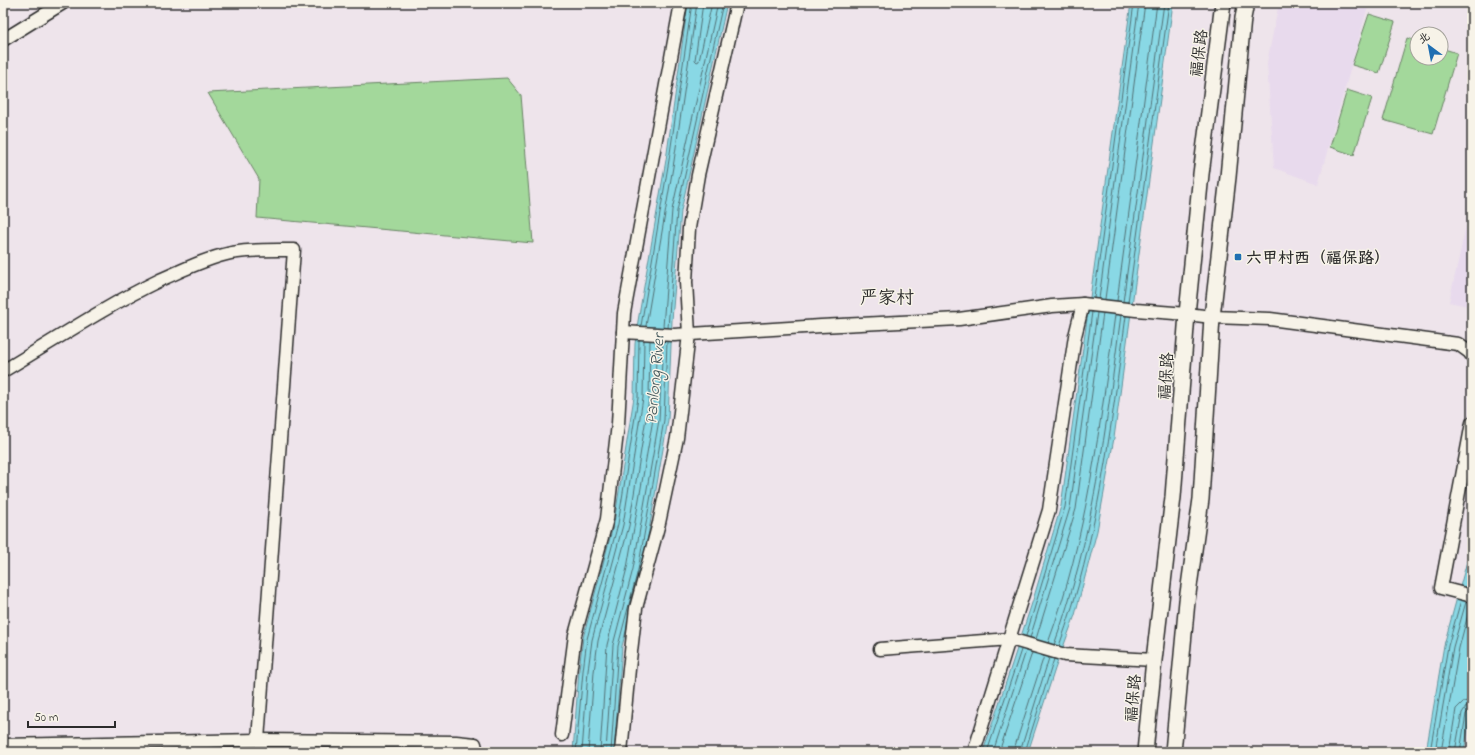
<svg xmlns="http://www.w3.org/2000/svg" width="1475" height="755" font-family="'Indie Flower','LXGW WenKai TC',sans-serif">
  <rect width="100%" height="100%" fill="#eee4eb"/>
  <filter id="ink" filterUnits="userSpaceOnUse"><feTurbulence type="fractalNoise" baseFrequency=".025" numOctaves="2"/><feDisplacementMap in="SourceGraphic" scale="8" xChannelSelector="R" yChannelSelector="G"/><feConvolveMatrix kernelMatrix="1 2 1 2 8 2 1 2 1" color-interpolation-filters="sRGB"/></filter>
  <g filter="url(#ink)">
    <!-- built -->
    <g fill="#e8daed">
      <polygon points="1279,3 1369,3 1318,184 1274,168 1267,63"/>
      <polygon points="1472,199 1472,307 1449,302"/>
    </g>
    <!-- green -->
    <g fill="#a3d89b" stroke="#678263">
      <polygon points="1369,14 1395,22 1379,73 1352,65"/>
      <polygon points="1407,38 1417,41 1417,58 1441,58 1441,48 1457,53 1433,134 1383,120"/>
      <polygon points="507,78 521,95 533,243 257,218 259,179 208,93"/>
      <polygon points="1347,90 1372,98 1354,155 1330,147"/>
    </g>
    <!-- water -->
    <g fill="#89d8e5" stroke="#63939b">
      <polygon points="688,3 727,3 681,211 672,320 668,420 642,571 622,646 614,752 573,752 579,670 583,638 614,523 634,397 635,344 638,321 666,160"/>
      <polygon points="1131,3 1173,3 1114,438 1097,531 1075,615 1055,669 1028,752 983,752 1033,600 1061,506"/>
      <polygon points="1472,543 1472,704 1464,752 1426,752 1444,645"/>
    </g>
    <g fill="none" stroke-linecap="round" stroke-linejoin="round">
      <!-- shore -->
      <g stroke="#517075" stroke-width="1">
        <polyline points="703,3 695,60 697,62 699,61 712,3"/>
        <polyline points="1094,298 1134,3"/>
        <polyline points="1099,299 1139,3"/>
        <polyline points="1105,299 1145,3"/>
        <polyline points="1117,301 1157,3"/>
        <polyline points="1123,302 1164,3"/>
        <polyline points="1128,302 1169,3"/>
        <polyline points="641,326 669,160 692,3"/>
        <polyline points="646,326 674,161 697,3"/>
        <polyline points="663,327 672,210 718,3"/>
        <polyline points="668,328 677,211 723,3"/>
        <polyline points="1026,636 1065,507 1092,312"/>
        <polyline points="1030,638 1070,508 1097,313"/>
        <polyline points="1036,639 1076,509 1103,313"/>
        <path d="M1048 643C1087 537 1100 426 1115 315"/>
        <path d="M1054 645C1093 539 1106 427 1121 315"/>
        <path d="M1059 646C1098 540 1111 427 1126 316"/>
        <polyline points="576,752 583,671 587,639 618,524 638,398 639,340"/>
        <polyline points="582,752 588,671 592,640 623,525 643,398 644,340"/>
        <polyline points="588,752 594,672 598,641 629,526 649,399 650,341"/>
        <polyline points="600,752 607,645 627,568 653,419 657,341"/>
        <polyline points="606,752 613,645 633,569 659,420 663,341"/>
        <polyline points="611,752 618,646 638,570 664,420 667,342"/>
        <polyline points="987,752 1021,650"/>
        <polyline points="993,752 1026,651"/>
        <polyline points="999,752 1032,653"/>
        <polyline points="1014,752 1015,746 1044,656"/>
        <polyline points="1020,752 1049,658"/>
        <polyline points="1025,752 1054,659"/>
        <polyline points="1430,752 1448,646 1461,600"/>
        <polyline points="1435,752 1453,647 1466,602"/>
        <polyline points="1441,752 1459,648 1471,603"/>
        <polyline points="1449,752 1456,709 1463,702 1472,700"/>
        <polyline points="1455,752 1462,713 1466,707 1472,706"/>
        <polyline points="1460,752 1466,714 1468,712 1472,711"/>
      </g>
      <defs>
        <g id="minor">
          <polyline points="3,40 63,3"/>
          <polyline points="623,332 674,335 821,326 959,319 1052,306 1083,304 1136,310 1187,314 1212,317 1270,319 1458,344 1469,352 1472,356"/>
          <path d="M3 371C55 340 106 306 160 280 183 270 207 258 231 253 252 249 273 250 294 250L258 740"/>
          <polyline points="1472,423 1441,588 1472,596"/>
          <polyline points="880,649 1010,639 1065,655 1154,660"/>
          <polyline points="562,735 575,635 607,519 618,424 624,313 681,3"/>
          <polyline points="3,745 258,740 456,742 475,744 477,752"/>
          <polyline points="621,752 629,669 636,608 659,523 677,438 689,334 686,282 689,228 698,175 737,3"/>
          <polyline points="974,752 1049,510 1075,336 1083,304"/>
        </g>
        <g id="major">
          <polyline points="1145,752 1154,660 1173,497 1187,314 1201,174 1223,3"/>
          <polyline points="1173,752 1187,601 1201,499 1212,317 1228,177 1243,18 1246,3"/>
        </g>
      </defs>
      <!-- minor casing -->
      <use href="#minor" stroke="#2b2b2b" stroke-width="15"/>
      <!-- major casing -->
      <use href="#major" stroke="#2b2b2b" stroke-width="18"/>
      <!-- minor -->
      <use href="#minor" stroke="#f7f3e8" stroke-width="12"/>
      <!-- major -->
      <use href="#major" stroke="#f7f3e8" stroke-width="15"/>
    </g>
  </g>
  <!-- markers -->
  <rect fill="#1f6fb2" stroke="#f7f3e8" stroke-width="1.5" x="1234" y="253" width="8" height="8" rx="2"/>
  <g text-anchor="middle" stroke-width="3" stroke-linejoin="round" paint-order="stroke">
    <!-- street labels -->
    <g font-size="16" fill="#2b2b2b" stroke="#f7f3e8">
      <text transform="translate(1198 53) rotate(-83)" y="6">福保路</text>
      <text transform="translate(1165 376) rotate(-86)" y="6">福保路</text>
      <text transform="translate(1132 698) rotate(-85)" y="6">福保路</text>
    </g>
    <!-- poi labels -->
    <g font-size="16" font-weight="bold" fill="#2b2b2b" stroke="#f7f3e8" text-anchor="start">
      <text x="1246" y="263">六甲村西（福保路）</text>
    </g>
    <!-- water labels -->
    <g font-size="17" font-style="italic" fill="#42565a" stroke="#f7f3e8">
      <text transform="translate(654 379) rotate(-85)" y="6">Panlong River</text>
    </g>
    <!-- quarter labels -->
    <g font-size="18" fill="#2b2b2b" stroke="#f7f3e8">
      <text x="887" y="303">严家村</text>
    </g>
  </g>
  <!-- margin -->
  <rect width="1475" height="755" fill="none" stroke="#f7f3e8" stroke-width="16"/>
  <rect x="8" y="8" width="1459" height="739" fill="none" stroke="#2b2b2b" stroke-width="1.5" filter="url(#ink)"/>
  <!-- north arrow -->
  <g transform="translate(1429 46) rotate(328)"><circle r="19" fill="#f7f3e8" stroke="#a5a39c"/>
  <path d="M0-3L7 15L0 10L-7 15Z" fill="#1f6fb2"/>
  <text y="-6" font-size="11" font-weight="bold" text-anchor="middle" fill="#2b2b2b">北</text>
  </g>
  <!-- scale -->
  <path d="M28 721v6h87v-6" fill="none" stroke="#2b2b2b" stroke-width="2"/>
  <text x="34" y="721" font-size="12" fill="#2b2b2b" stroke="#f7f3e8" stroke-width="3" paint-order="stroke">50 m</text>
</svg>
